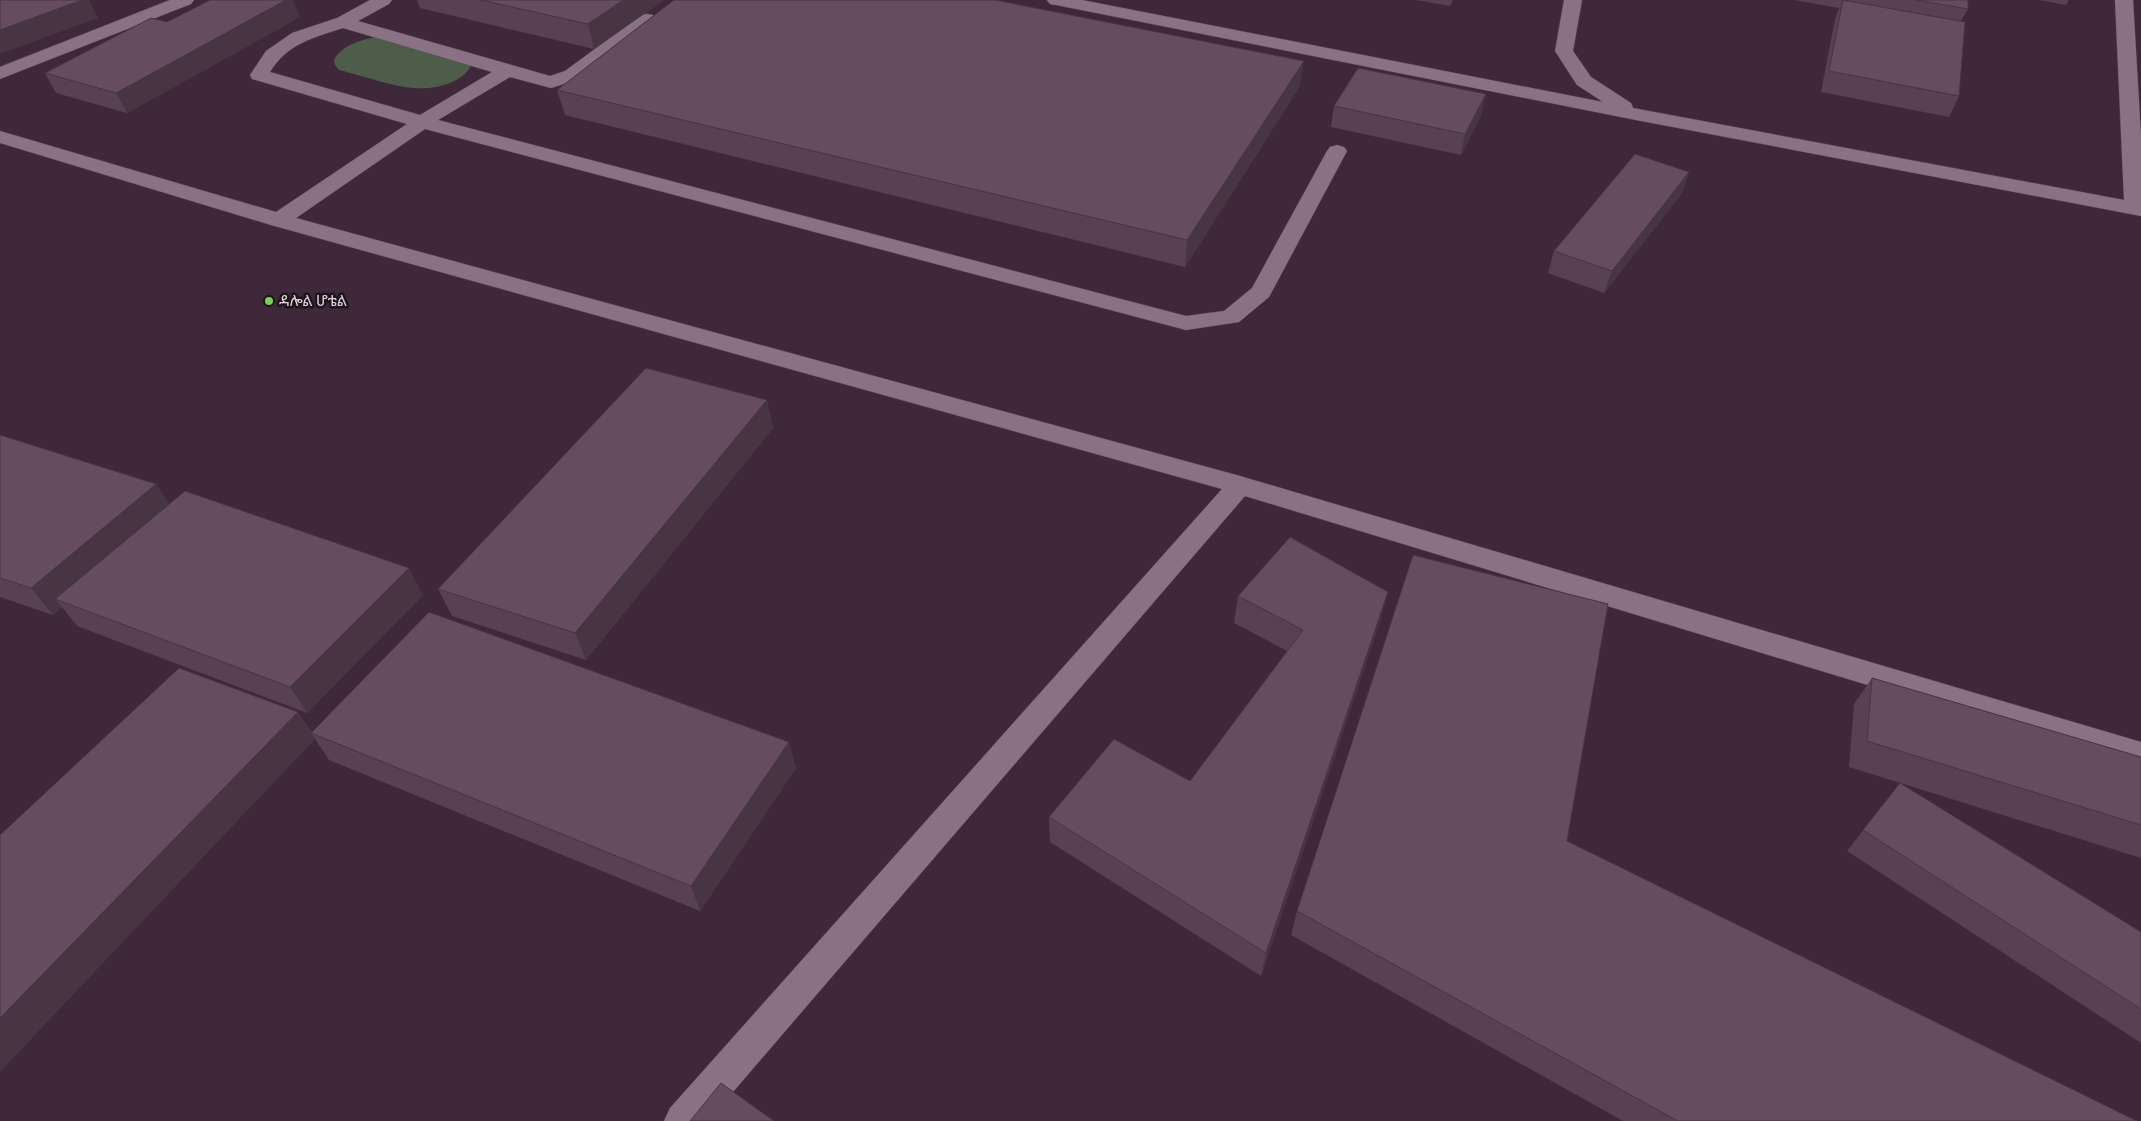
<svg xmlns="http://www.w3.org/2000/svg" width="2141" height="1121" font-family="'PT Serif','Noto Sans Ethiopic',serif">
  <rect width="100%" height="100%" fill="#3e283a"/>
  <!-- green -->
  <path fill="#4e5d49" d="M377 37 472 63C465 83 434 90 415 88 394 87 360 75 339 70L335 65 334 60C343 44 361 40 377 37Z"/>
  <g fill="none" stroke-linecap="round" stroke-linejoin="round">
    <defs>
      <g id="minor">
        <polygon points="170,0 194,0 191,4 0,79 0,67"/>
        <path d="M370 0H392L389 4 358 21 550 76 565 71 641 15 647 14 653 15 656 19 653 23 579 79 551 88 510 77 438 120 1186 316 1224 311 1252 288 1327 151 1330 147 1337 145 1344 147 1347 151 1269 297 1239 322 1186 330 425 129 296 218 1240 476 2141 742V768L1245 496 708 1121H664L670 1108 1222 489 271 225 0 143V131L276 212 407 124 252 79 250 75 266 51 292 33 337 18ZM343 28 492 72 420 115 270 72C288 43 313 38 343 28Z"/>
        <polygon points="1047,0 1082,0 1603,102 1577,85 1555,51 1564,0 1582,0 1573,51 1591,77 1631,103 1633,108 2124,200 2115,0 2133,0 2141,136 2141,216 1636,120 1056,5 1050,4"/>
      </g>
    </defs>
    <!-- minor casing -->
    <use href="#minor" stroke="#594756" stroke-width="1"/>
    <!-- minor -->
    <use href="#minor" fill="#8a7185" fill-rule="evenodd"/>
  </g>
  <!-- wall -->
  <g fill="#584153">
    <polygon points="417,0 664,0 594,49 420,8"/>
    <polygon points="674,0 995,0 1300,86 1185,267 565,115 557,90"/>
    <polygon points="1416,0 1453,0 1450,6"/>
    <polygon points="1794,0 1968,0 1968,9 1961,21 1959,96 1949,117 1821,92 1835,19 1839,8"/>
    <polygon points="2039,0 2069,0 2066,5"/>
    <polygon points="300,17 127,113 56,93 45,73"/>
    <polygon points="1334,106 1481,115 1461,155 1331,127"/>
    <polygon points="1689,172 1682,193 1604,293 1548,273 1554,251"/>
    <polygon points="767,400 773,428 586,660 452,616 438,589"/>
    <polygon points="0,435 156,484 169,504 423,595 307,713 77,626 62,607 53,615 0,597"/>
    <polygon points="1238,596 1381,619 1261,976 1050,842 1049,817 1190,781 1287,651 1234,623"/>
    <polygon points="179,668 298,712 312,733 796,768 700,911 329,760 315,739"/>
    <polygon points="1872,678 2141,757 2141,858 1849,767 1854,704"/>
    <polygon points="1900,783 2141,932 2141,1043 1847,851"/>
    <polygon points="1567,841 2137,1121 1623,1121 1291,935 1297,911"/>
  </g>
  <!-- shaded-wall -->
  <g fill="#473544">
    <polygon points="82,0 89,0 98,18 0,54 0,30"/>
    <polygon points="286,0 293,0 300,17 127,113 116,93"/>
    <polygon points="623,0 664,0 594,49 588,24"/>
    <polygon points="1304,61 1300,86 1185,267 1187,240"/>
    <polygon points="1486,94 1481,115 1461,155 1465,134"/>
    <polygon points="1689,172 1682,193 1604,293 1612,271"/>
    <polygon points="767,400 773,428 586,660 575,633"/>
    <polygon points="156,484 174,511 55,599 62,607 53,615 31,588"/>
    <polygon points="409,568 423,595 307,713 290,687"/>
    <polygon points="1388,592 1381,619 1261,976 1266,953"/>
    <polygon points="298,712 315,739 0,1072 0,1018"/>
    <polygon points="789,742 796,768 700,911 691,886"/>
  </g>
  <!-- building -->
  <g fill="#664c61" stroke="#473544">
    <polygon points="0,0 82,0 0,30"/>
    <polygon points="210,0 286,0 116,93 45,73 151,18 167,22"/>
    <polygon points="481,0 623,0 588,24"/>
    <polygon points="674,0 995,0 1304,61 1187,240 557,90"/>
    <polygon points="1843,0 1965,22 1959,96 1829,71"/>
    <polygon points="1917,0 1968,0 1968,9"/>
    <polygon points="1358,68 1486,94 1465,134 1334,106"/>
    <polygon points="1635,154 1689,172 1612,271 1554,251"/>
    <polygon points="646,368 767,400 575,633 438,589"/>
    <polygon points="0,435 156,484 31,588 0,578"/>
    <polygon points="185,491 409,568 290,687 55,599"/>
    <polygon points="1290,537 1388,592 1266,953 1049,817 1114,739 1190,781 1303,630 1238,596"/>
    <polygon points="1413,555 1608,604 1567,841 2137,1121 1678,1121 1297,911"/>
    <polygon points="429,612 789,742 691,886 311,733"/>
    <polygon points="179,668 298,712 0,1018 0,835"/>
    <polygon points="1872,678 2141,757 2141,825 1867,741"/>
    <polygon points="1900,783 2141,932 2141,1009 1863,830"/>
    <polygon points="721,1083 774,1121 690,1121"/>
  </g>
  <!-- markers -->
  <circle fill="#79d158" stroke="#1e151d" stroke-width="2" cx="269" cy="301" r="5"/>
  <g text-anchor="middle" stroke-width="5" stroke-linejoin="round" paint-order="stroke">
    <!-- poi labels -->
    <g font-size="15" fill="#e1d3de" stroke="#1e151d" text-anchor="start">
      <text x="279" y="306">ዳሎል ሆቴል</text>
    </g>
  </g>
</svg>
